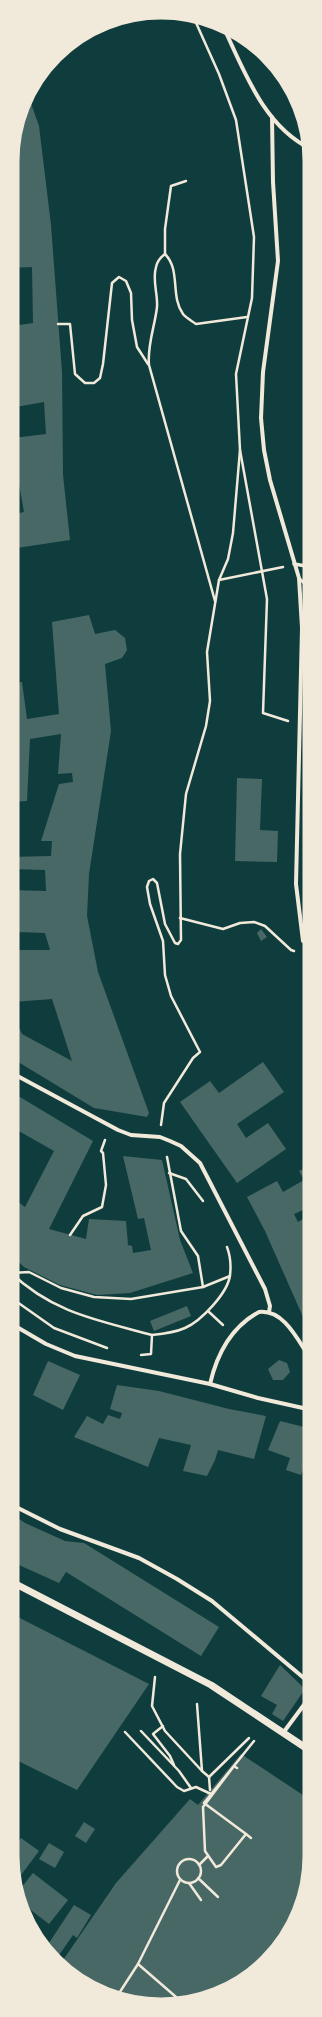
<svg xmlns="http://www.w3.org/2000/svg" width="322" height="2017" font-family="'Roboto Condensed',sans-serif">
  <rect width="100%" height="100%" fill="#0f3d3e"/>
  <!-- building -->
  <g fill="#486865" fill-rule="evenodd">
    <polygon points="27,92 39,126 51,225 62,372 63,475 70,540 10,549 10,515 24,512 19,484 10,485 10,424 13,438 46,434 44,402 10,408 10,319 12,326 33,323 32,267 10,268 10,151"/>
    <path d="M89 615 95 634 115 630 125 638 127 650 122 658 105 664 111 731 89 874 87 916 98 972 149 1113 147 1117 94 1108 10 1057V890L46 891 45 870 10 869V857L51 856 52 841H41L59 784 73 782 72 773 58 774 61 734 30 739 27 801 10 802V683L22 682 27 719 59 714 52 622ZM17 932 45 933 50 950H19ZM52 999 72 1061 22 1034 16 1021 13 1002Z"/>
    <polygon points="237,778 262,779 260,830 278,831 277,862 235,861"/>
    <polygon points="261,929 267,937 261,941 257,933"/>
    <polygon points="263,1062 284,1092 237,1124 246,1138 268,1123 286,1149 237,1183 180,1102 210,1081 219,1093"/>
    <polygon points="10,1091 93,1141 49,1229 86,1239 89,1219 126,1221 128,1245 132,1246 133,1253 151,1250 144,1218 138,1219 123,1156 162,1160 180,1240 193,1273 130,1293 97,1295 60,1285 24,1267 10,1254 10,1196 25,1207 54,1151 10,1126"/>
    <path d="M312 1165V1238L308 1240 312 1247V1331L303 1317 265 1231 247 1197 277 1181 283 1192 304 1180 299 1171ZM303 1210 306 1217 298 1222 294 1214Z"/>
    <polygon points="187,1306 191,1316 154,1331 150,1321"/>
    <polygon points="279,1360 287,1363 290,1372 283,1380 273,1380 268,1369"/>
    <polygon points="48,1361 80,1375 63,1410 33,1395"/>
    <polygon points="117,1385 159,1391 229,1409 266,1416 254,1459 218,1450 215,1460 207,1476 183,1471 191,1445 159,1438 148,1467 74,1437 87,1416 103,1424 108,1415 120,1419 122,1413 110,1409"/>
    <polygon points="280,1421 312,1429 312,1448 301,1475 286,1470 290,1458 268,1450"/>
    <polygon points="312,1459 312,1473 306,1469"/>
    <polygon points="10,1513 25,1523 65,1541 84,1543 219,1627 201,1656 66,1572 59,1583 10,1561"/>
    <polygon points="12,1614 149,1684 77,1790 10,1757 10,1616"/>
    <polygon points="280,1665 305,1689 283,1721 272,1714 277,1705 261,1696"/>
    <polygon points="241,1754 312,1801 312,1866 296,1923 260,1970 209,1999 151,2007 143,2001 141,2004 103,1995 59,1966 116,1883 190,1799 198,1805"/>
    <polygon points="84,1822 95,1829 86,1843 75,1836"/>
    <polygon points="21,1838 39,1851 15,1883 10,1853"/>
    <polygon points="49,1843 64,1852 55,1868 39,1859"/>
    <polygon points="33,1873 68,1900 49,1924 19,1901 17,1893"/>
    <polygon points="74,1905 91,1915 77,1938 73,1935 57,1958 45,1949"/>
  </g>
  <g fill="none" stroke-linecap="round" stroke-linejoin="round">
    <!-- path -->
    <g stroke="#f1e9da" stroke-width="2.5">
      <polyline points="193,16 219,74 236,120 254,237 252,298 236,374 240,450 267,599 263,713 288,721"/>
      <polyline points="165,254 165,229 171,186 186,181"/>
      <polyline points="58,324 70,324 75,374 85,383 94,383 100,378 103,364 112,283 119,277 126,281 131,293 132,320 137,347 148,364"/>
      <polyline points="219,580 283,567"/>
      <path d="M215 601 149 365C147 345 155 326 157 307 158 293 152 281 156 267 157 262 161 257 165 254 181 270 170 296 183 314 186 318 192 321 196 324L247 317"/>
      <polyline points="180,918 223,929 240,923 254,922 265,926 291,950 294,951"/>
      <polyline points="307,952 312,960"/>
      <polyline points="161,1125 164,1103 193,1058 200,1052 171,996 165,975 163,941 150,904 147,887 149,881 153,879 157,883 165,924 175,943 178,944 181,940 180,854 186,794 206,726 210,701 207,652 219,580 228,559 233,533 240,450"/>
      <polyline points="169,1173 186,1179 203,1201"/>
      <polyline points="70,1235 83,1216 102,1207 106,1185 103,1153 101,1151 105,1140"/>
      <path d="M10 1272C53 1313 97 1320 152 1335 162 1334 176 1332 185 1328 201 1321 228 1293 230 1275 231 1267 230 1255 227 1247"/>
      <polyline points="12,1273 29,1272 61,1288 94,1297 131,1299 203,1287 198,1256 181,1231 167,1157"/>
      <polyline points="203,1287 230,1276"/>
      <polyline points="10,1297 54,1328 107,1348"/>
      <polyline points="209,1312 223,1325"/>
      <polyline points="141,1355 151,1354 152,1335"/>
      <polyline points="155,1677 152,1706 165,1731 202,1771 197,1704"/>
      <polyline points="163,1726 153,1734 170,1756 174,1765"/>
      <polyline points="141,1731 179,1771 191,1788"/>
      <polyline points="125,1732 177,1787 184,1791 196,1787 211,1794"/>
      <polyline points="237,1768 234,1766 203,1807 205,1851 216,1867 221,1865 246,1834 204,1803 254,1741"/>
      <polyline points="202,1771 209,1777 249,1738"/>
      <polyline points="209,1777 210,1790"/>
      <polyline points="246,1834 251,1838"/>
      <circle cx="189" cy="1871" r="12"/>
      <polyline points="199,1865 208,1856"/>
      <polyline points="198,1878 218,1897"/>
      <polyline points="189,1883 201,1900"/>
      <polyline points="138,1964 183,2003"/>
      <polyline points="116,1998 138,1964 180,1880"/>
    </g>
    <!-- service -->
    <g stroke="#f1e9da" stroke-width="3">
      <polyline points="299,578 312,591"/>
      <polyline points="10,1602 19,1586"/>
    </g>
    <!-- pedestrian -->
    <polyline stroke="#f1e9da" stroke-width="3.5" points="294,564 312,567"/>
    <!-- minor -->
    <g stroke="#f1e9da" stroke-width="4">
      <path d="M222 24C244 70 263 126 311 149"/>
      <polyline points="272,117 273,182 278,261 263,372 261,418 264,450 270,480 299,578 302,628 296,884 303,941"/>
      <polyline points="10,1072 118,1130 131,1135 160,1137 170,1141 181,1146 200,1163 265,1289 270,1306 269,1312"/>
      <polyline points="10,1323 46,1344 75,1356 210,1384 258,1398 312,1410"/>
      <path d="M210 1384C217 1354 231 1327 259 1312 285 1309 299 1343 312 1361"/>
      <polyline points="10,1504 60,1529 139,1558 177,1579 212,1601 311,1684 309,1698 283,1733"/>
    </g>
    <!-- tertiary -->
    <polyline stroke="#f1e9da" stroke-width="7" points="10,1581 211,1685 312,1752"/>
  </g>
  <!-- crop -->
  <path d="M0 0H322V2017H0ZM161 17H161A144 144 0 0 1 305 161V1856A144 144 0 0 1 161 2000H161A144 144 0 0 1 17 1856V161A144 144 0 0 1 161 17Z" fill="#f1e9da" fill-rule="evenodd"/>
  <path fill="none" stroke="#f1e9da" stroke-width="5" d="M161 17H161A144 144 0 0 1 305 161V1856A144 144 0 0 1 161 2000H161A144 144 0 0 1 17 1856V161A144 144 0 0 1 161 17Z"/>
</svg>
